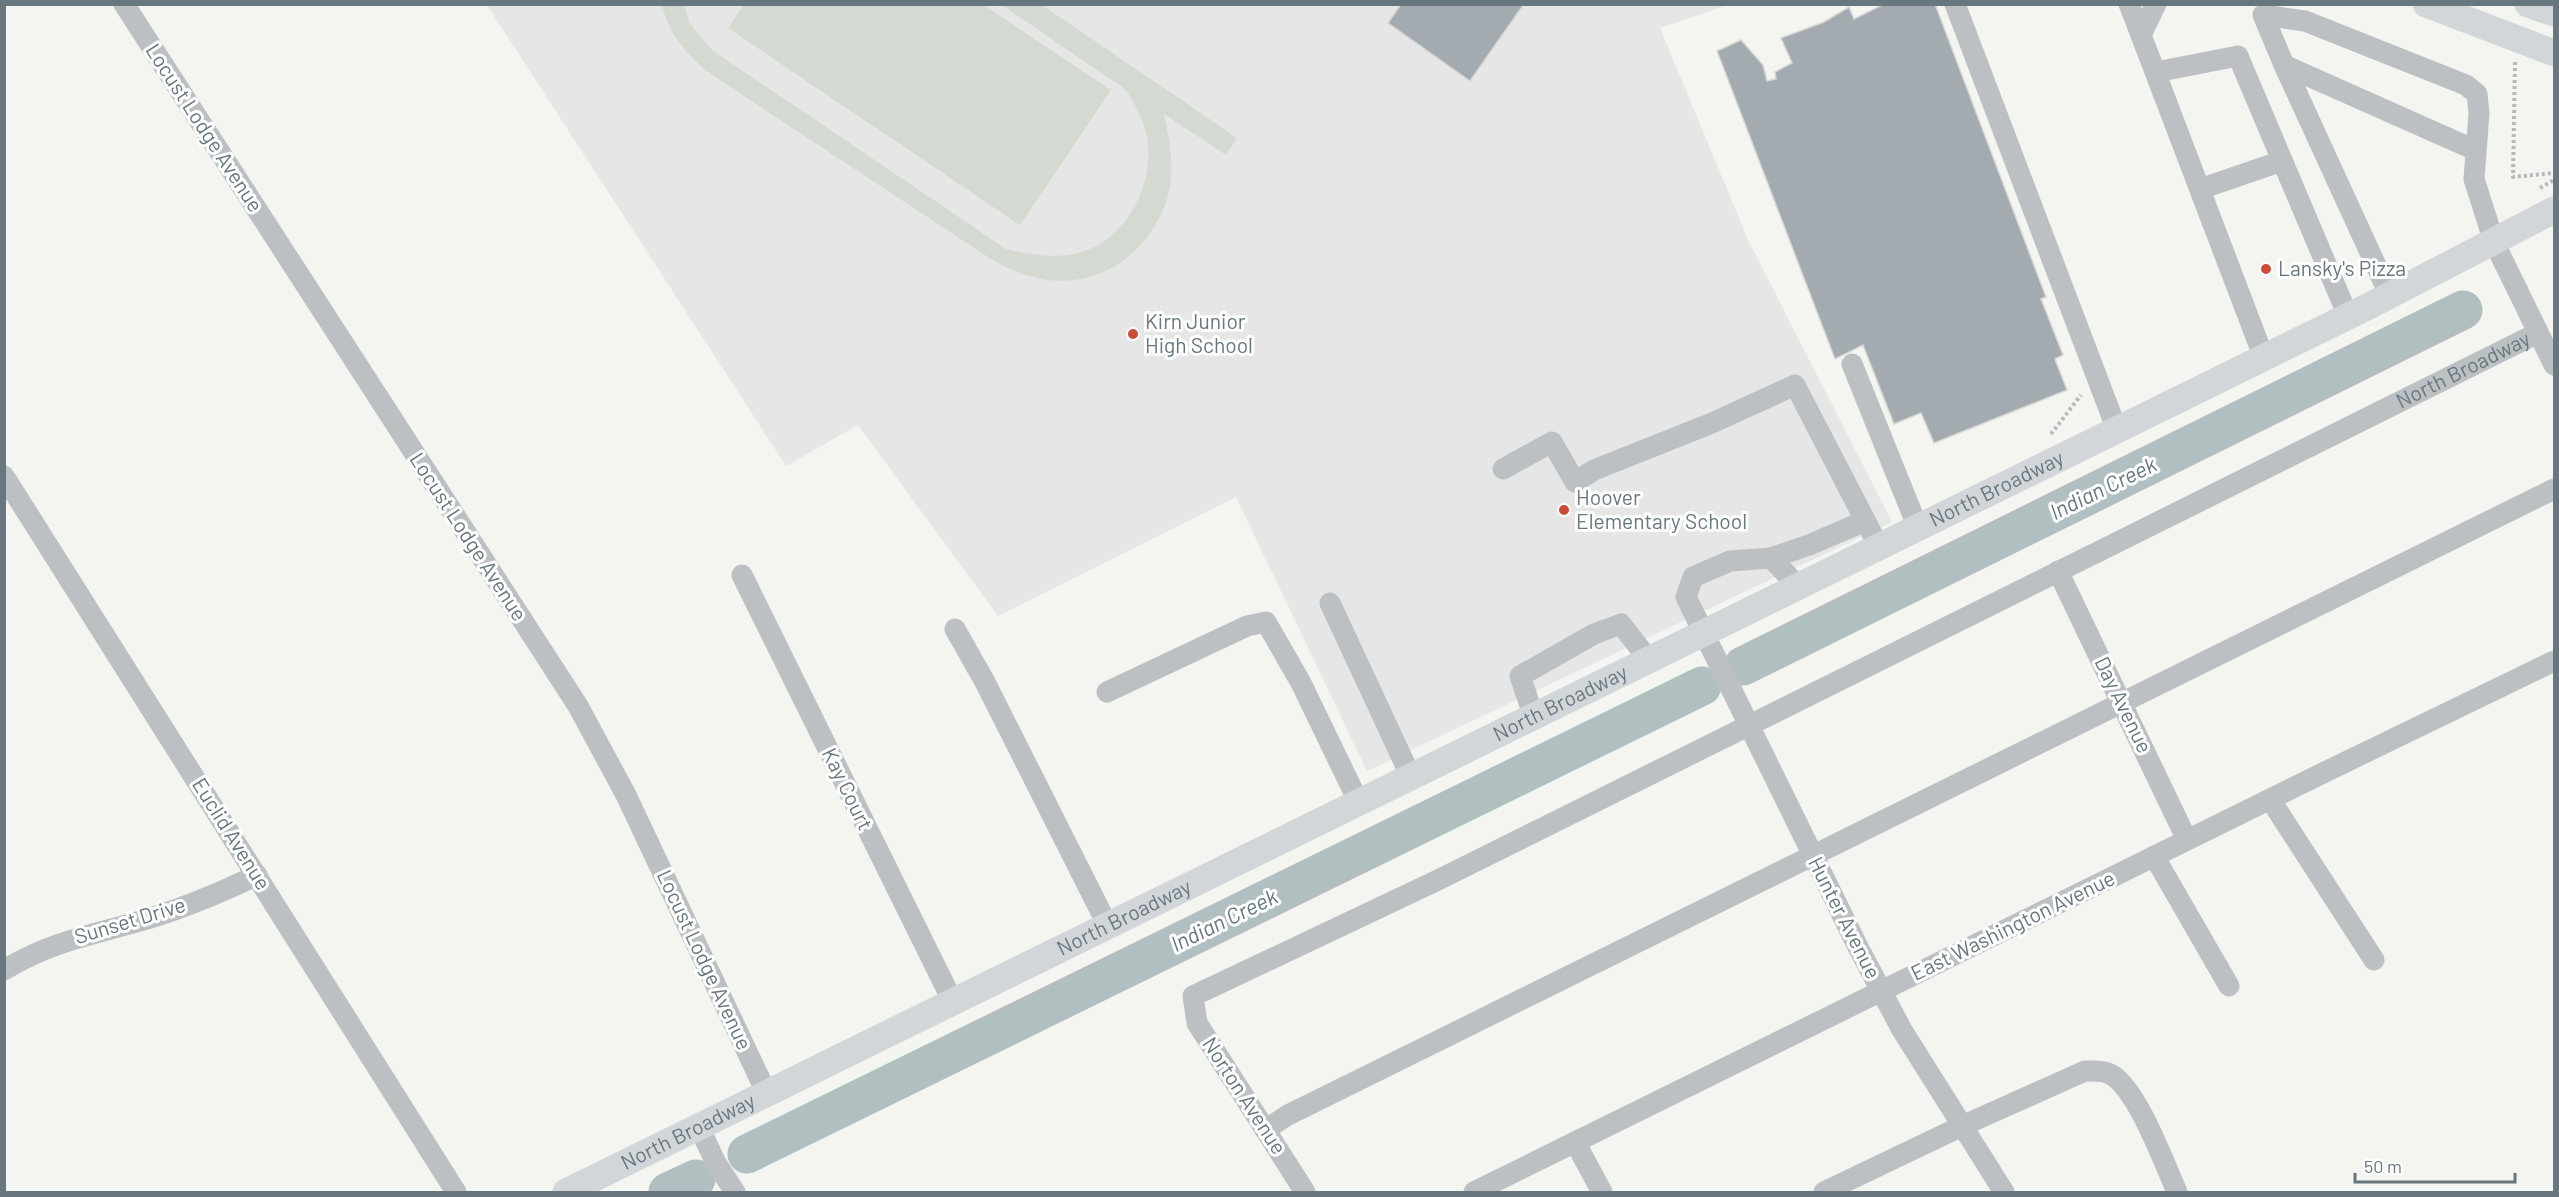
<svg xmlns="http://www.w3.org/2000/svg" width="2559" height="1197" font-family="Barlow,sans-serif">
  <rect width="100%" height="100%" fill="#f4f4f1"/>
  <!-- built -->
  <polygon fill="#e5e6e5" points="487,5 1728,5 1660,28 1749,242 1892,522 1367,771 1236,497 998,616 858,425 786,466"/>
  <!-- green -->
  <g fill="#d4d9d1">
    <path d="M662 5H684L690 24 712 50 1006 249C1030 255 1055 259 1079 253 1128 239 1155 184 1147 136 1143 119 1135 104 1126 90L1002 5H1042L1237 138 1226 155 1164 114C1169 139 1175 165 1169 191 1165 209 1156 226 1145 240 1103 290 1044 291 991 259L705 70C685 52 668 32 662 5Z"/>
    <polygon points="744,5 984,5 1111,90 1020,225 728,28"/>
  </g>
  <g fill="none" stroke-linecap="round" stroke-linejoin="round">
    <!-- river -->
    <g stroke="#b2bfc1" stroke-width="39">
      <polyline points="1743,666 2463,310"/>
      <polyline points="747,1154 1702,686"/>
      <polyline points="668,1192 696,1179"/>
    </g>
  </g>
  <!-- building -->
  <g fill="#a4abb0" stroke="#d6d6d4" stroke-width="1.5">
    <polygon points="1401,4 1524,4 1470,81 1388,23"/>
    <polygon points="1884,4 1935,4 2046,297 2041,299 2063,355 2055,359 2067,390 1934,443 1921,413 1894,424 1863,345 1835,359 1717,51 1741,40 1763,65 1767,81 1776,79 1775,72 1792,63 1781,38 1824,22 1849,7 1854,19"/>
  </g>
  <g fill="none" stroke-linecap="round" stroke-linejoin="round">
    <!-- path -->
    <g stroke="#b6b9bb" stroke-width="4" stroke-dasharray="3 3" stroke-linecap="butt">
      <polyline points="2515,62 2513,177 2554,173"/>
      <polyline points="2540,188 2554,180"/>
      <polyline points="2051,434 2081,395"/>
    </g>
    <!-- minor -->
    <g stroke="#bcc0c3" stroke-width="21">
      <polyline points="124,4 578,706 626,795 767,1094"/>
      <polyline points="1955,4 2117,430"/>
      <polyline points="2129,4 2141,35"/>
      <polyline points="2156,4 2141,35 2264,358"/>
      <polyline points="2284,65 2390,296"/>
      <polyline points="2156,72 2238,56 2348,316"/>
      <polyline points="2475,150 2284,65 2263,15 2305,21 2466,85 2477,94 2479,113 2474,179 2494,242 2554,365"/>
      <polyline points="2200,189 2282,161"/>
      <polyline points="1852,364 1918,528"/>
      <polyline points="1503,469 1552,442 1575,482 1594,470 1712,423 1795,385 1879,547"/>
      <polyline points="4,476 456,1192"/>
      <polyline points="1771,558 1809,545 1865,521"/>
      <polyline points="2058,571 2187,840"/>
      <polyline points="742,575 953,1002"/>
      <polyline points="1799,587 1771,558 1730,561 1693,577 1686,597 1858,947 1902,1030 2004,1192"/>
      <polyline points="1330,603 1411,777"/>
      <polyline points="955,629 985,682 1108,926"/>
      <polyline points="1107,692 1247,626 1266,622 1301,683 1359,803"/>
      <polyline points="1534,717 1520,676 1594,634 1621,624 1649,660"/>
      <polyline points="2270,799 2374,960"/>
      <polyline points="2154,856 2229,986"/>
      <path d="M4 970C51 942 87 936 137 922 179 910 218 894 257 875"/>
      <polyline points="699,1127 716,1163 735,1192"/>
      <polyline points="1265,1130 1288,1115 2554,489"/>
      <polyline points="1575,1142 1602,1192"/>
      <path id="s1" d="M1305 1192 1197 1023 1193 996 1438 880 2538 333"/>
      <polyline points="1474,1192 2323,773 2554,661"/>
      <path d="M1824 1192 1962 1126 2085 1071C2094 1071 2104 1070 2112 1075 2138 1091 2164 1163 2177 1192"/>
    </g>
    <!-- major -->
    <g stroke="#d2d6d9" stroke-width="27">
      <polyline points="2426,4 2554,53"/>
      <polyline points="2528,4 2554,13"/>
      <path id="s2" d="M566 1192 2369 306 2554 210"/>
    </g>
  </g>
  <!-- markers -->
  <g fill="#cd4c39" stroke="#fff" stroke-width="2">
    <circle cx="2266" cy="269" r="6"/>
    <circle cx="1133" cy="334" r="6"/>
    <circle cx="1564" cy="510" r="6"/>
  </g>
  <g text-anchor="middle" stroke-width="6" stroke-linejoin="round" paint-order="stroke">
    <!-- street labels -->
    <g font-size="21" fill="#67767f" stroke="#fff">
      <text transform="translate(204 128) rotate(57)" y="7">Locust Lodge Avenue</text>
      <text dy="7" stroke="none"><textPath href="#s1" startOffset="1644">North Broadway</textPath></text>
      <text dy="7" stroke="none"><textPath href="#s2" startOffset="1594">North Broadway</textPath></text>
      <text transform="translate(468 537) rotate(57)" y="7">Locust Lodge Avenue</text>
      <text dy="7" stroke="none"><textPath href="#s2" startOffset="1108">North Broadway</textPath></text>
      <text transform="translate(2123 705) rotate(64)" y="7">Day Avenue</text>
      <text transform="translate(847 789) rotate(64)" y="7">Kay Court</text>
      <text transform="translate(231 834) rotate(58)" y="7">Euclid Avenue</text>
      <text dy="7" stroke="none"><textPath href="#s2" startOffset="622">North Broadway</textPath></text>
      <text transform="translate(1844 918) rotate(63)" y="7">Hunter Avenue</text>
      <text transform="translate(130 921) rotate(-17)" y="7">Sunset Drive</text>
      <text transform="translate(2013 926) rotate(-26)" y="7">East Washington Avenue</text>
      <text transform="translate(704 960) rotate(65)" y="7">Locust Lodge Avenue</text>
      <text transform="translate(1244 1096) rotate(57)" y="7">Norton Avenue</text>
      <text dy="7" stroke="none"><textPath href="#s2" startOffset="136">North Broadway</textPath></text>
    </g>
    <!-- poi labels -->
    <g font-size="21" fill="#67767f" stroke="#fff" text-anchor="start">
      <text x="2278" y="276">Lansky's Pizza</text>
      <text x="1145" y="329">Kirn Junior<tspan x="1145" dy="24">High School</tspan></text>
      <text x="1576" y="505">Hoover<tspan x="1576" dy="24">Elementary School</tspan></text>
    </g>
    <!-- water labels -->
    <g font-size="22" font-style="italic" fill="#63777b" stroke="#fff">
      <text transform="translate(2103 488) rotate(-26)" y="8">Indian Creek</text>
      <text transform="translate(1224 920) rotate(-26)" y="8">Indian Creek</text>
    </g>
  </g>
  <!-- border -->
  <rect width="2559" height="1197" fill="none" stroke="#67767f" stroke-width="12"/>
  <!-- scale -->
  <path d="M2355 1173v9h160v-9" fill="none" stroke="#67767f" stroke-width="3"/>
  <text x="2364" y="1173" font-size="18" fill="#67767f" stroke="#ffffff" stroke-width="4.5" paint-order="stroke">50 m</text>
</svg>
